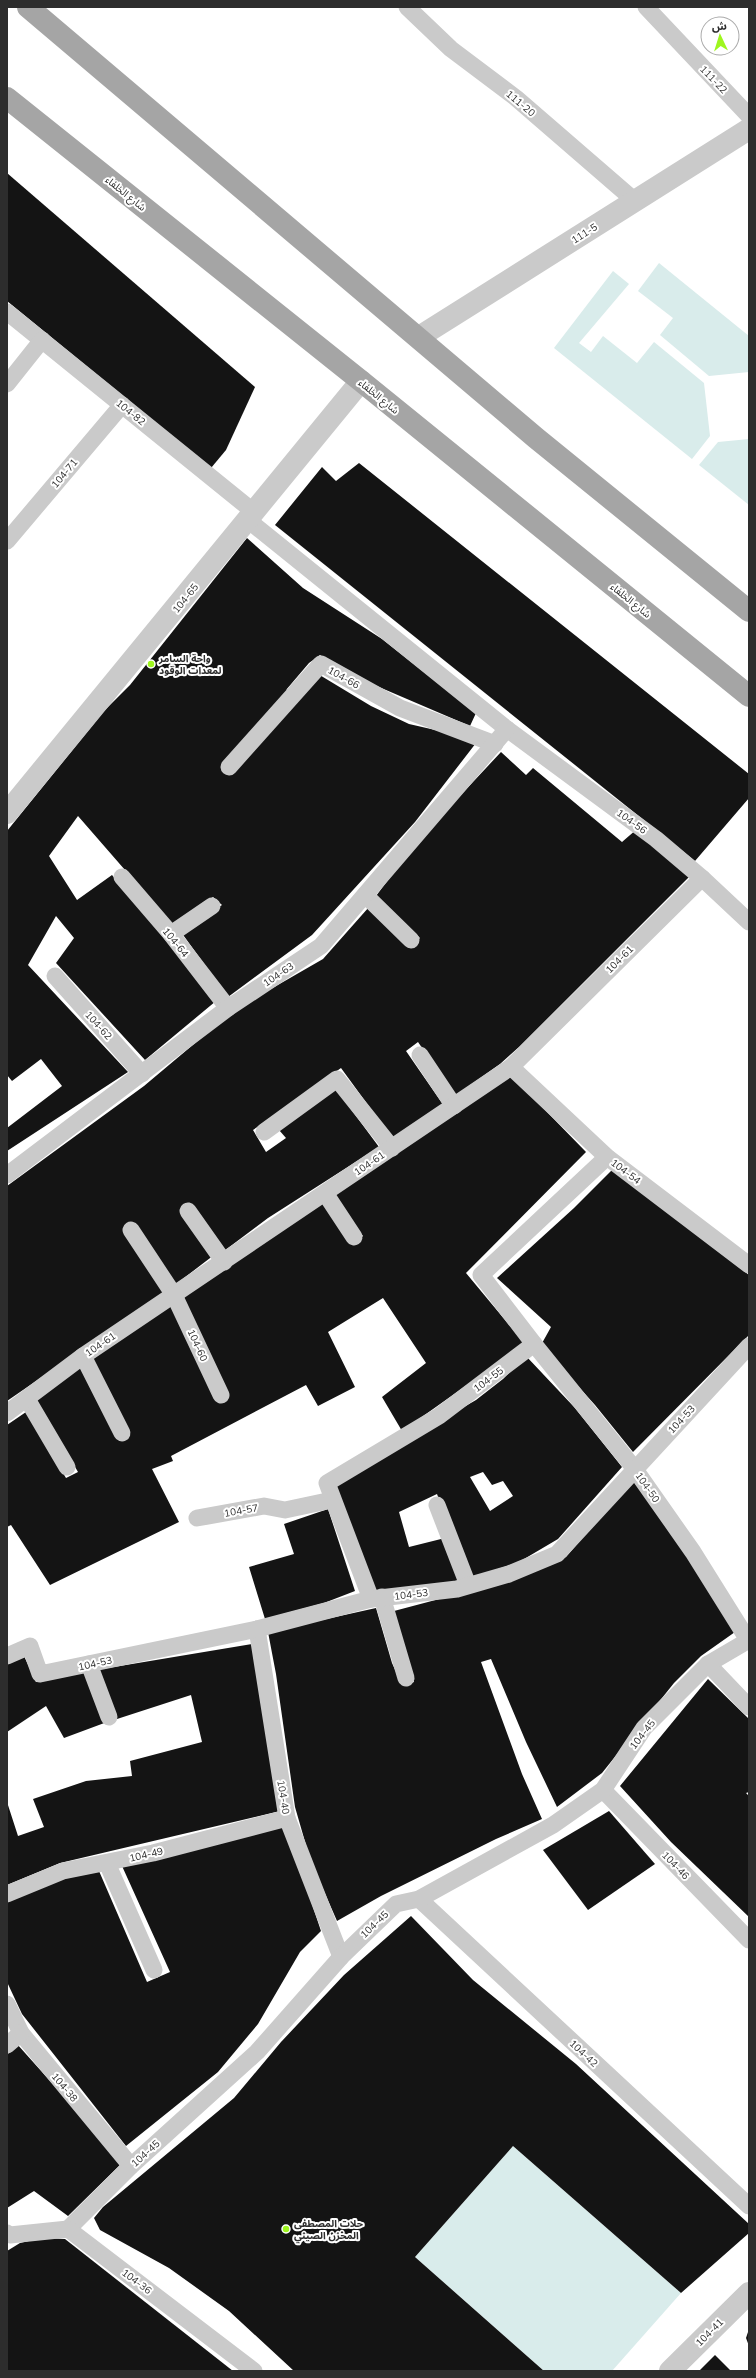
<svg xmlns="http://www.w3.org/2000/svg" width="756" height="2378" font-family="Mulish,'Noto Sans Arabic',sans-serif">
  <rect width="100%" height="100%" fill="#fff"/>
  <!-- green -->
  <g fill="#d9eceb">
    <polygon points="659,263 749,336 749,372 709,376 660,335 673,318 638,291"/>
    <polygon points="613,271 629,284 579,343 591,352 603,336 637,363 654,342 704,383 710,436 692,459 554,348"/>
    <polygon points="749,439 749,505 699,465 718,442"/>
    <polygon points="513,2146 681,2293 612,2371 544,2371 415,2257"/>
  </g>
  <!-- building -->
  <g fill="#141414" fill-rule="evenodd">
    <polygon points="7,173 255,387 226,450 211,468 7,301"/>
    <polygon points="359,463 749,774 749,798 695,861 275,525 322,467 336,481"/>
    <polygon points="247,538 303,588 382,639 476,713 470,726 358,678 320,655 309,663 286,690 318,674 371,706 409,724 444,732 476,743 415,822 312,935 228,997 181,932 222,905 213,897 172,924 78,816 49,856 77,900 112,875 216,1001 145,1060 56,963 74,938 56,916 28,965 128,1072 7,1151 7,1128 62,1086 41,1059 12,1081 7,1075 7,831 104,711 130,685"/>
    <polygon points="501,752 526,775 533,768 622,842 637,829 690,876 519,1047 500,1064 455,1096 418,1042 406,1051 444,1106 392,1138 341,1068 253,1130 266,1152 286,1138 279,1130 336,1089 379,1147 268,1218 224,1251 214,1255 167,1291 7,1401 7,1186 144,1086 213,1028 257,997 323,959 369,907 409,948 420,938 376,896 415,844"/>
    <polygon points="510,1074 586,1152 466,1273 525,1344 402,1431 382,1397 426,1363 383,1298 328,1332 355,1387 318,1406 306,1385 171,1456 173,1461 152,1469 179,1522 50,1585 11,1525 7,1527 7,1425 26,1412 66,1478 78,1472 36,1399 88,1357 325,1199 353,1245 363,1236 333,1196"/>
    <polygon points="612,1170 749,1275 749,1335 633,1452 595,1405 541,1345 551,1327 497,1278 574,1208"/>
    <path d="M526 1356 575 1408 622 1467 558 1539 519 1562 468 1579 437 1494 399 1512 409 1547 445 1538 461 1581 376 1592 332 1484 476 1400 503 1379ZM483 1472 492 1485 503 1481 513 1496 490 1511 470 1477Z"/>
    <polygon points="633,1479 668,1525 735,1632 701,1656 674,1683 602,1773 557,1807 526,1742 491,1659 481,1662 522,1774 542,1819 496,1839 381,1896 337,1921 310,1859 295,1807 276,1674 268,1632 376,1608 392,1663 402,1685 414,1682 394,1611 515,1579 566,1557"/>
    <polygon points="328,1509 355,1591 324,1603 265,1619 249,1567 294,1554 284,1524"/>
    <polygon points="252,1644 280,1811 60,1863 7,1885 7,1802 18,1836 44,1827 33,1799 86,1781 132,1776 130,1761 202,1742 191,1695 117,1719 96,1670"/>
    <polygon points="24,1656 36,1682 86,1672 107,1722 64,1738 46,1706 7,1732 7,1664"/>
    <polygon points="708,1679 749,1719 749,1792 746,1793 749,1796 749,1917 671,1842 620,1786"/>
    <polygon points="609,1811 655,1864 588,1910 543,1850"/>
    <polygon points="285,1823 321,1931 300,1952 258,2024 218,2072 126,2146 22,2014 7,1982 7,1901 64,1876 99,1871 147,1982 170,1972 122,1866"/>
    <polygon points="411,1916 473,1980 576,2064 749,2224 749,2233 681,2293 513,2146 415,2257 544,2371 294,2371 229,2311 169,2268 100,2230 94,2218 103,2207 234,2098 281,2042 344,1975"/>
    <polygon points="17,2044 93,2129 121,2164 68,2216 34,2191 7,2208 7,2055"/>
    <polygon points="42,2238 65,2239 233,2371 7,2371 7,2251 20,2243"/>
    <polygon points="749,2329 749,2346 746,2338"/>
    <polygon points="715,2355 731,2371 699,2371"/>
  </g>
  <g fill="none" stroke-linecap="round" stroke-linejoin="round">
    <!-- lane -->
    <g stroke="#cacaca" stroke-width="17">
      <polyline points="407,7 451,49 516,98 635,201"/>
      <polyline points="646,7 749,116"/>
      <polyline points="7,312 254,512"/>
      <polyline points="7,384 42,340"/>
      <polyline points="248,520 507,729 656,839 702,878 749,922"/>
      <polyline points="7,541 122,405"/>
      <polyline points="229,767 321,664 400,708 495,744"/>
      <polyline points="122,877 171,934 228,1008"/>
      <polyline points="365,895 411,940"/>
      <polyline points="171,934 212,906"/>
      <polyline points="55,976 142,1074"/>
      <polyline points="420,1055 454,1106"/>
      <polyline points="511,1067 607,1157 749,1265"/>
      <polyline points="264,1132 337,1079 392,1148"/>
      <polyline points="7,1175 228,1008 321,946 507,729"/>
      <polyline points="325,1193 354,1237"/>
      <polyline points="188,1211 224,1262"/>
      <polyline points="131,1230 174,1295 221,1395"/>
      <polyline points="534,1344 634,1468 693,1552 748,1640"/>
      <polyline points="83,1356 122,1433"/>
      <polyline points="27,1399 67,1467"/>
      <polyline points="7,1413 83,1356 511,1067 702,878"/>
      <polyline points="437,1505 468,1585"/>
      <polyline points="197,1518 264,1506 285,1510 332,1500"/>
      <polyline points="382,1597 406,1678"/>
      <polyline points="371,1599 327,1483 439,1416 534,1344 481,1275 607,1157"/>
      <polyline points="257,1629 287,1818 341,1957"/>
      <polyline points="7,1656 30,1646 40,1674 257,1629 371,1599 457,1589 509,1574 557,1554 749,1346"/>
      <polyline points="89,1664 109,1717"/>
      <polyline points="708,1664 749,1707"/>
      <polyline points="603,1790 749,1940"/>
      <polyline points="107,1863 154,1970"/>
      <polyline points="7,1894 63,1871 153,1853 287,1818"/>
      <polyline points="419,1899 749,2206"/>
      <polyline points="7,2004 21,2033 131,2166"/>
      <polyline points="7,2045 21,2033"/>
      <polyline points="68,2229 131,2166 257,2052 341,1957 396,1904 419,1899 553,1825 603,1790 644,1728 708,1664 749,1640"/>
      <polyline points="7,2233 10,2235 68,2229 254,2371"/>
    </g>
    <!-- street -->
    <g stroke="#cacaca" stroke-width="22">
      <polyline points="419,337 749,129"/>
      <polyline points="7,813 361,381"/>
      <polyline points="670,2371 749,2293"/>
    </g>
    <!-- primary -->
    <g stroke="#a5a5a5" stroke-width="22">
      <polyline points="28,7 536,438 749,611"/>
      <polyline points="7,98 361,381 749,696"/>
    </g>
  </g>
  <!-- markers -->
  <g fill="#9ef61e" stroke="#fff" stroke-width="1.5">
    <circle cx="151" cy="664" r="4"/>
    <circle cx="286" cy="2229" r="4"/>
  </g>
  <g text-anchor="middle" stroke-width="4" stroke-linejoin="round" paint-order="stroke">
    <!-- street labels -->
    <g font-size="10" fill="#2d2d2d" stroke="#fff">
      <text transform="translate(714 79) rotate(46)" y="4">111-22</text>
      <text transform="translate(521 103) rotate(40)" y="4">111-20</text>
      <text transform="translate(126 193) rotate(39)" y="4">شارع الخلفاء</text>
      <text transform="translate(584 233) rotate(-32)" y="4">111-5</text>
      <text transform="translate(379 396) rotate(39)" y="4">شارع الخلفاء</text>
      <text transform="translate(131 412) rotate(39)" y="4">104-82</text>
      <text transform="translate(64 473) rotate(-50)" y="4">104-71</text>
      <text transform="translate(185 598) rotate(-51)" y="4">104-65</text>
      <text transform="translate(631 600) rotate(39)" y="4">شارع الخلفاء</text>
      <text transform="translate(344 677) rotate(29)" y="4">104-66</text>
      <text transform="translate(632 821) rotate(36)" y="4">104-56</text>
      <text transform="translate(176 942) rotate(51)" y="4">104-64</text>
      <text transform="translate(619 959) rotate(-45)" y="4">104-61</text>
      <text transform="translate(278 974) rotate(-34)" y="4">104-63</text>
      <text transform="translate(99 1025) rotate(48)" y="4">104-62</text>
      <text transform="translate(369 1163) rotate(-34)" y="4">104-61</text>
      <text transform="translate(626 1171) rotate(37)" y="4">104-54</text>
      <text transform="translate(100 1344) rotate(-34)" y="4">104-61</text>
      <text transform="translate(198 1345) rotate(65)" y="4">104-60</text>
      <text transform="translate(488 1379) rotate(-37)" y="4">104-55</text>
      <text transform="translate(681 1419) rotate(-47)" y="4">104-53</text>
      <text transform="translate(648 1487) rotate(55)" y="4">104-50</text>
      <text transform="translate(241 1510) rotate(-10)" y="4">104-57</text>
      <text transform="translate(411 1594) rotate(-7)" y="4">104-53</text>
      <text transform="translate(95 1663) rotate(-12)" y="4">104-53</text>
      <text transform="translate(642 1734) rotate(-52)" y="4">104-45</text>
      <text transform="translate(284 1797) rotate(81)" y="4">104-40</text>
      <text transform="translate(146 1854) rotate(-13)" y="4">104-49</text>
      <text transform="translate(676 1865) rotate(46)" y="4">104-46</text>
      <text transform="translate(374 1924) rotate(-44)" y="4">104-45</text>
      <text transform="translate(584 2053) rotate(43)" y="4">104-42</text>
      <text transform="translate(65 2087) rotate(50)" y="4">104-38</text>
      <text transform="translate(145 2153) rotate(-42)" y="4">104-45</text>
      <text transform="translate(137 2281) rotate(37)" y="4">104-36</text>
      <text transform="translate(709 2332) rotate(-45)" y="4">104-41</text>
    </g>
    <!-- poi labels -->
    <g font-size="10" font-weight="bold" fill="#2d2d2d" stroke="#fff" text-anchor="start">
      <text x="159" y="662">واحة السامر<tspan x="159" dy="12">لمعدات الوقود</tspan></text>
      <text x="294" y="2227">حلات المصطفى<tspan x="294" dy="12">المخزن الصيني</tspan></text>
    </g>
  </g>
  <!-- border -->
  <rect width="756" height="2378" fill="none" stroke="#2d2d2d" stroke-width="16"/>
  <!-- north arrow -->
  <g transform="translate(720 36) rotate(356)"><circle r="19" fill="#ffffff" stroke="#ababab"/>
  <path d="M0-3L7 15L0 10L-7 15Z" fill="#9ef61e"/>
  <text y="-6" font-size="11" font-weight="bold" text-anchor="middle" fill="#2d2d2d">ش</text>
  </g>
</svg>
